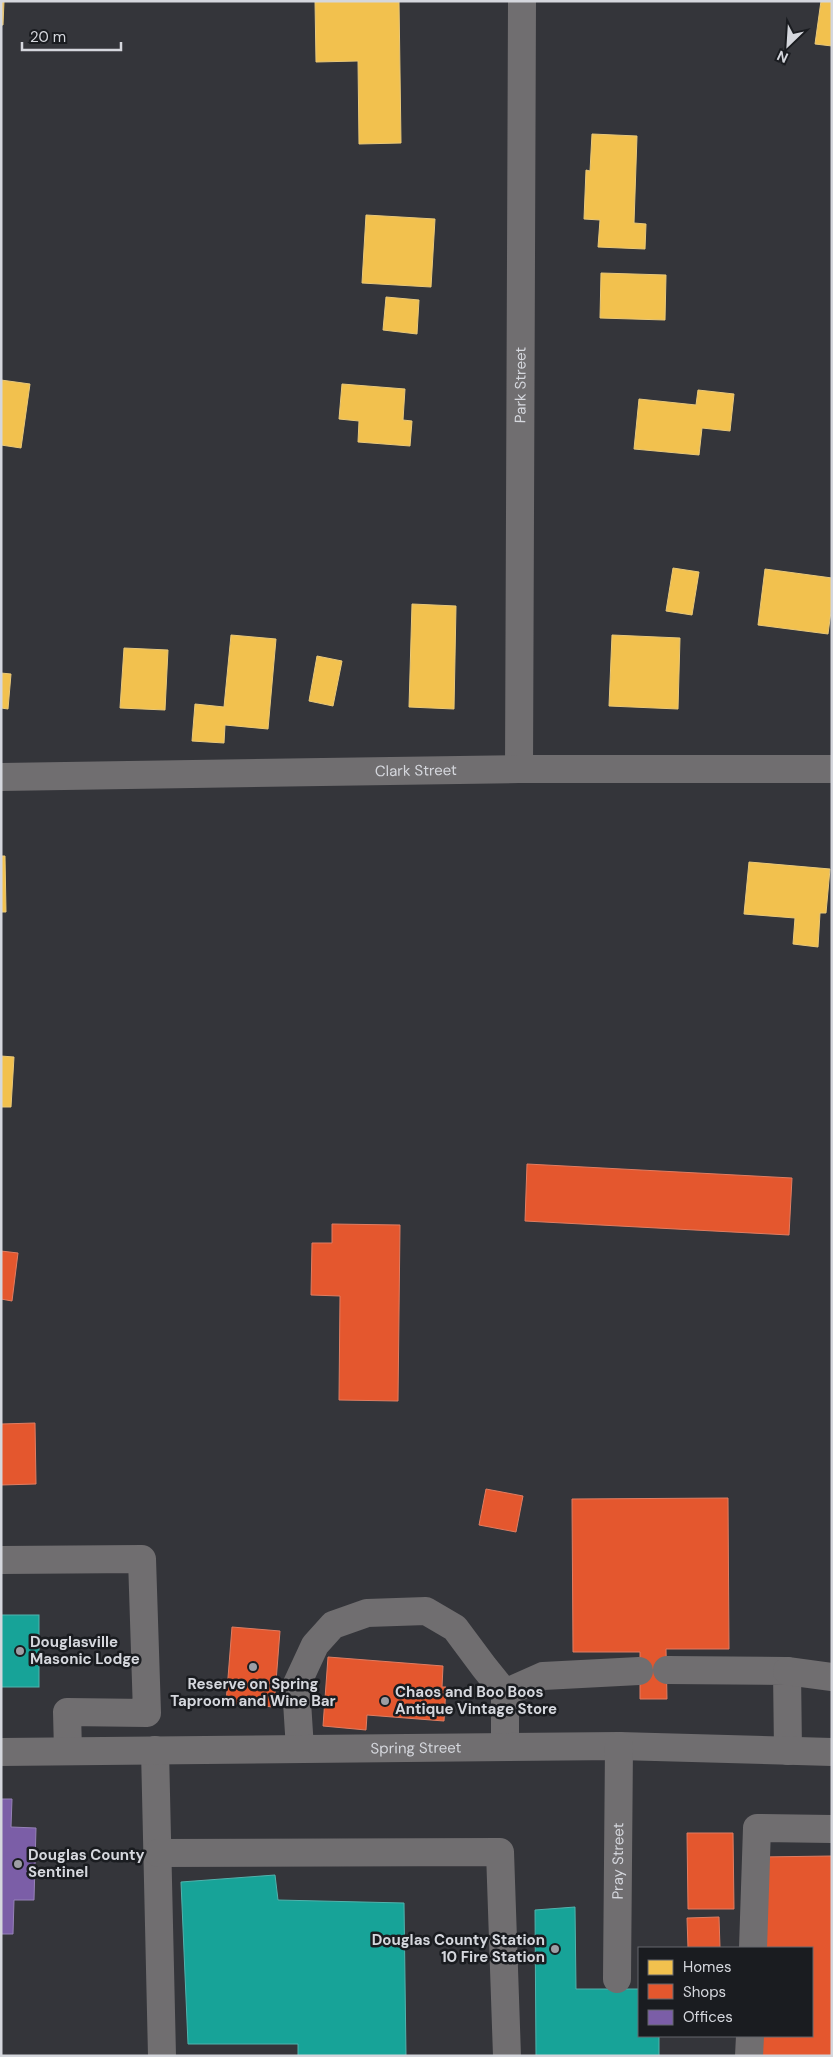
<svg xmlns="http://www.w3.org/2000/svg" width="833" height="2057" font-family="'DM Sans',sans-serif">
  <rect width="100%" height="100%" fill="#34353a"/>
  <!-- homes -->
  <g fill="#f2c14e" stroke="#e9c879">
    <polygon points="1,1 4,1 3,25 1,25"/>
    <polygon points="315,1 399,1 401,143 359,144 358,61 316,62"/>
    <polygon points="821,1 832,1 832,46 815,44"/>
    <polygon points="592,134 637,136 634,223 646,224 645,249 598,247 600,220 584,219 586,170 590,171"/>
    <polygon points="366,215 435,219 431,287 362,283"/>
    <polygon points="601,273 666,275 665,320 600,318"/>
    <polygon points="386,297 419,300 417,334 383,330"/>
    <polygon points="1,380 30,384 21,448 1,445"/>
    <polygon points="342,384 405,389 403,420 412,421 410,446 358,442 359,421 339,419"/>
    <polygon points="698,390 734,394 730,431 702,428 699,455 634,449 639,399 696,405"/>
    <polygon points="673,568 699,572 692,615 666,611"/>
    <polygon points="765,569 832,578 832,604 828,634 758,625"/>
    <polygon points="412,604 456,606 454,709 409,707"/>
    <polygon points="231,635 276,639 268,729 225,725 224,743 192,741 195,704 224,707"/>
    <polygon points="612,635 680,638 678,709 609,706"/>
    <polygon points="124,648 168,650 165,710 120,708"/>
    <polygon points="317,656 342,661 333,706 309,701"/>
    <polygon points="1,673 11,674 8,709 1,708"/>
    <polygon points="1,856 5,856 6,912 1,912"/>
    <polygon points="749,862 830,869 826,913 820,913 818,947 793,944 795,918 744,914"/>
    <polygon points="1,1056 14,1057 11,1107 1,1107"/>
  </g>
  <!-- shops -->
  <g fill="#e4572e" stroke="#e07d62">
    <polygon points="527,1164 792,1178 789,1235 525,1221"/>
    <polygon points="332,1224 400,1225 398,1401 339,1400 340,1296 311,1295 312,1243 332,1243"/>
    <polygon points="1,1251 18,1253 12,1301 1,1299"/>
    <polygon points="35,1423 36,1484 1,1485 1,1424"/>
    <polygon points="486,1489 523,1496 516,1532 479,1525"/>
    <polygon points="728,1498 729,1649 666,1649 667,1699 640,1699 640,1652 573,1652 572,1499"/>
    <polygon points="232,1627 280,1631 274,1707 226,1703"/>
    <polygon points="328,1657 443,1666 442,1687 446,1687 444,1721 367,1715 366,1730 323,1726"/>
    <polygon points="687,1833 733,1833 734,1909 688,1909"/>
    <polygon points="832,1856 832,2056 757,2056 756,2036 812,2036 812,1948 761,1948 760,1857"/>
    <polygon points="719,1917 720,1948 688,1948 687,1918"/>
  </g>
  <!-- offices -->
  <polygon fill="#7b5ea7" stroke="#9682b7" points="1,1799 12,1799 11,1827 36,1828 34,1900 14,1900 13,1934 1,1934"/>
  <!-- public -->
  <g fill="#17a398" stroke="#50b3ad">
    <rect x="1" y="1615" width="38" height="72"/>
    <polygon points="275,1875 278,1900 404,1903 406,2056 298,2056 298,2044 188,2044 181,1882"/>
    <polygon points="575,1907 576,1989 639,1989 639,2036 659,2036 659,2056 536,2056 535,1910"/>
  </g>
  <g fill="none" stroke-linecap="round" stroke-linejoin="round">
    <!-- minor -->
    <g stroke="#706e70" stroke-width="28">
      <path id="s1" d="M519 769 522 1"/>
      <path id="s2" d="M1 777 519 769H832"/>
      <polyline points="1,1560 142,1559 147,1713 67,1712 68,1751"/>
      <polyline points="667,1670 787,1671 788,1751"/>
      <polyline points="787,1671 832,1677"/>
      <polyline points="505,1693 543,1676 639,1671"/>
      <polyline points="300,1749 296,1686 315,1645 333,1625 367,1613 426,1611 455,1628 484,1667 505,1693 505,1746"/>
      <polyline points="155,1750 162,2056"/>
      <path id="s3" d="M1 1752 619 1746 832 1752"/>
      <polyline points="158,1853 500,1852 507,2056"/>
      <polyline points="753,1948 757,1828 832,1829"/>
      <path id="s4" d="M617 1979 619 1746"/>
      <polyline points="749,2056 750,2036"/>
    </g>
  </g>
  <!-- markers -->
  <g fill="#9d9ea4" stroke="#1a1c20" stroke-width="2">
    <circle cx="20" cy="1651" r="5"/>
    <circle cx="253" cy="1667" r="5"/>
    <circle cx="385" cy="1701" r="5"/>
    <circle cx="18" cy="1864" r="5"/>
    <circle cx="555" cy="1949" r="5"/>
  </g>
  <g text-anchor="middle" stroke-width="5" stroke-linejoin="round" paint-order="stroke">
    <!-- street labels -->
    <g font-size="15" fill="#d5d7dd" stroke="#1a1c20">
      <text dy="5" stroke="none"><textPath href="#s1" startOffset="384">Park Street</textPath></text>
      <text dy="5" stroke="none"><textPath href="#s2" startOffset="415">Clark Street</textPath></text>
      <text dy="5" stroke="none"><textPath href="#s3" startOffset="415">Spring Street</textPath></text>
      <text dy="5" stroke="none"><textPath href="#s4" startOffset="118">Pray Street</textPath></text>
    </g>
    <!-- poi labels -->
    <g font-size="15" font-weight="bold" fill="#d5d7dd" stroke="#1a1c20" text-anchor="start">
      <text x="30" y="1647">Douglasville<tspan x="30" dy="17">Masonic Lodge</tspan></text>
      <text x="253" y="1689" text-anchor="middle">Reserve on Spring<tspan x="253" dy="17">Taproom and Wine Bar</tspan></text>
      <text x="395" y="1697">Chaos and Boo Boos<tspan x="395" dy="17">Antique Vintage Store</tspan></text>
      <text x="28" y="1860">Douglas County<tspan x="28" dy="17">Sentinel</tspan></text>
      <text x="545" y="1945" text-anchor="end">Douglas County Station<tspan x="545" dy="17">10 Fire Station</tspan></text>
    </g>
  </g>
  <!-- border -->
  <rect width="833" height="2057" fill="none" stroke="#d5d7dd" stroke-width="5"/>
  <!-- legend -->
  <rect x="638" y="1947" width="175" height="90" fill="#1a1c20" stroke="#65676c"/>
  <rect x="648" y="1960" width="25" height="15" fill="#f2c14e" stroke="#65676c"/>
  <text x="683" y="1972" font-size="15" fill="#d5d7dd">Homes</text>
  <rect x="648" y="1984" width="25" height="15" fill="#e4572e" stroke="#65676c"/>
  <text x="683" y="1997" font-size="15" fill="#d5d7dd">Shops</text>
  <rect x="648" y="2010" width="25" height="15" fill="#7b5ea7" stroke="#65676c"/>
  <text x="683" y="2022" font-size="15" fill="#d5d7dd">Offices</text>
  <!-- north arrow -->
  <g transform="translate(788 45) rotate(205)" stroke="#1a1c20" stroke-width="4" paint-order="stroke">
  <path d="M0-4L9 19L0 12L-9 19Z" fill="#d5d7dd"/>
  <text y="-8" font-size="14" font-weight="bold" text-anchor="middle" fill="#d5d7dd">N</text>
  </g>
  <!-- scale -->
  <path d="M22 42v8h99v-8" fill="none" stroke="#d5d7dd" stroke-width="2.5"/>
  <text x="30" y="42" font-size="15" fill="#d5d7dd" stroke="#1a1c20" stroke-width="4" paint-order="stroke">20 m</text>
</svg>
